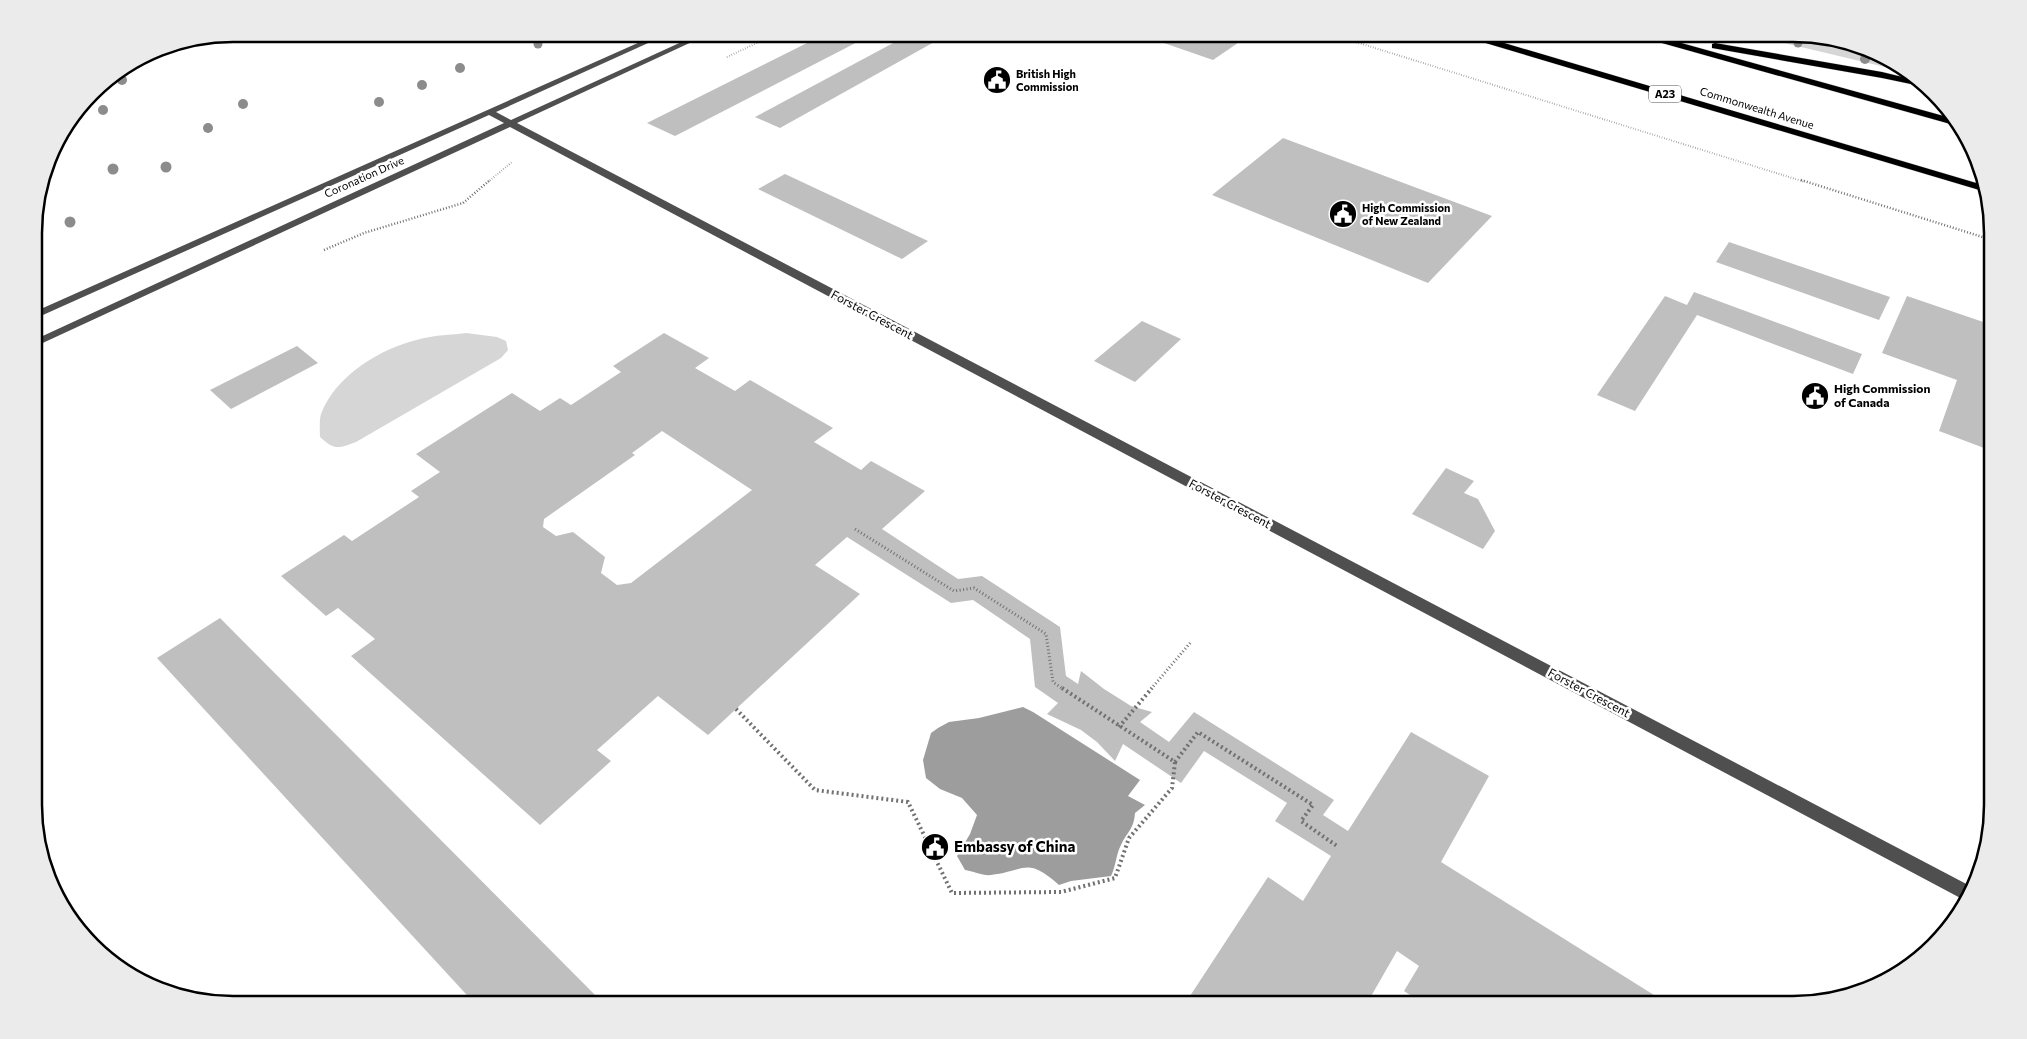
<svg xmlns="http://www.w3.org/2000/svg" width="2027" height="1039" font-family="Commissioner,sans-serif">
  <rect width="100%" height="100%" fill="#fff"/>
  <!-- green -->
  <g fill="#d6d6d6">
    <polygon points="1747,34 1782,34 1896,64 1910,73"/>
    <path d="M466 333 497 337 506 341 508 350 501 358 356 442C338 449 334 450 320 437 320 430 319 421 321 414 336 375 381 348 420 339 435 335 451 335 466 333Z"/>
  </g>
  <!-- water -->
  <path fill="#9d9d9d" d="M1023 707 1033 712 1140 780 1128 796 1145 805 1135 813C1134 829 1127 832 1121 845 1116 854 1116 866 1111 876L1071 881 1059 885C1026 856 1026 871 991 875 983 876 973 871 965 870L957 856 970 834 977 815 962 798 940 789 926 778 923 760 931 733 938 728 949 722 979 718Z"/>
  <!-- building -->
  <g fill="#bfbfbf" fill-rule="evenodd">
    <polygon points="825,34 873,34 675,136 647,123"/>
    <polygon points="910,34 938,34 945,36 780,128 755,117"/>
    <polygon points="1138,34 1251,34 1213,60"/>
    <polygon points="1283,138 1492,216 1428,283 1212,195"/>
    <polygon points="785,174 928,241 902,259 758,189"/>
    <polygon points="1729,242 1890,297 1879,320 1716,262"/>
    <polygon points="1694,292 1862,354 1853,374 1697,315 1635,411 1597,395 1665,296 1687,305"/>
    <polygon points="1907,296 1992,325 1992,451 1939,431 1957,380 1882,353"/>
    <polygon points="1142,321 1181,339 1135,382 1094,361"/>
    <path d="M664 333 709 358 695 368 735 391 750 380 833 428 814 442 861 470 871 461 925 491 882 529 958 579 982 576 1060 627 1066 676 1078 684 1081 671 1104 689 1131 706 1152 712 1140 722 1169 742 1194 712 1334 800 1323 815 1348 831 1411 732 1489 776 1441 862 1670 1005H1425L1404 991 1419 966 1397 951 1366 1005H1202L1190 996 1268 877 1303 901 1331 856 1275 821 1287 803 1204 751 1181 783 1123 744 1115 761 1097 742 1081 730 1047 714 1058 703 1035 687 1030 639 973 600 951 603 847 537 815 565 860 594 708 735 658 696 597 750 611 761 540 825 351 656 375 639 338 608 326 616 281 576 344 535 352 541 419 497 411 491 440 472 416 454 512 393 540 411 560 398 571 405 621 372 613 366ZM662 431 752 490 631 583 617 585 601 573 605 557 573 532 556 536 543 527 544 519 635 455 632 453Z"/>
    <polygon points="297,346 318,363 231,409 210,390"/>
    <polygon points="1446,468 1474,481 1464,493 1478,499 1495,531 1483,549 1412,514"/>
    <polygon points="220,618 605,1005 476,1005 157,658"/>
  </g>
  <g fill="none" stroke-linecap="round" stroke-linejoin="round">
    <defs>
      <g id="highway">
        <polygon points="1461,34 1474,34 1983,185 1986,192 1462,36"/>
        <polygon points="1636,34 1649,34 1958,120 1961,127 1637,36"/>
        <polygon points="1715,43 1882,72 1923,82 1930,88 1882,78 1712,48 1712,44"/>
      </g>
    </defs>
    <!-- highway casing -->
    <use href="#highway" stroke="#dbdbdb" stroke-width="1"/>
    <!-- path-far3 -->
    <g stroke="#717171" stroke-width="2" stroke-dasharray="0.5 2" stroke-linecap="butt">
      <polyline points="1330,34 1805,182"/>
      <polyline points="727,57 776,34"/>
      <polyline points="488,182 512,162"/>
    </g>
    <!-- path-far2 -->
    <g stroke="#717171" stroke-width="2.5" stroke-dasharray="1 2" stroke-linecap="butt">
      <polyline points="1801,180 1992,240"/>
      <polyline points="324,250 364,233 463,203 490,180"/>
    </g>
    <!-- path-far1 -->
    <g stroke="#717171" stroke-width="3" stroke-dasharray="1 2.5" stroke-linecap="butt">
      <polyline points="855,529 954,591 974,588 1046,634 1053,682 1063,689"/>
      <polyline points="1151,689 1191,642"/>
    </g>
    <!-- path -->
    <g stroke="#717171" stroke-width="4" stroke-dasharray="2 3" stroke-linecap="butt">
      <polyline points="1062,688 1175,762 1198,732 1313,805 1301,821 1337,846"/>
      <polyline points="736,709 815,790 908,802 952,893 1061,892 1115,878 1129,838 1172,788 1175,762"/>
      <polyline points="1119,727 1152,688"/>
    </g>
    <!-- minor -->
    <polygon fill="#4f4f4f" fill-rule="evenodd" points="658,34 668,34 496,112 511,120 699,34 709,34 517,123 1974,888 1968,901 1966,901 510,127 34,347 34,340 504,123 489,115 34,319 34,312"/>
    <!-- highway -->
    <use href="#highway" fill="#000" fill-rule="evenodd"/>
  </g>
  <!-- trees -->
  <g fill="#8c8c8c">
    <circle cx="1798" cy="43" r="4.5"/>
    <circle cx="538" cy="44" r="4.5"/>
    <circle cx="1865" cy="59" r="5"/>
    <circle cx="460" cy="68" r="5"/>
    <circle cx="122" cy="80" r="5"/>
    <circle cx="422" cy="85" r="5"/>
    <circle cx="379" cy="102" r="5"/>
    <circle cx="243" cy="104" r="5"/>
    <circle cx="103" cy="110" r="5"/>
    <circle cx="208" cy="128" r="5"/>
    <circle cx="166" cy="167" r="5.5"/>
    <circle cx="113" cy="169" r="5.5"/>
    <circle cx="70" cy="222" r="5.5"/>
  </g>
  <!-- icons -->
  <defs>
    <symbol id="civic-disc" viewBox="-11 -11 22 22"><circle r="9.5" fill="#000" stroke="#fff"/><path d="M-.6-6.5H3V-4.5H.6V-3L4-1V1h2V6H-6V1h2V-1L-.6-3ZM-1.2 2.5V6h2.4V2.5Z" fill="#fff"/></symbol>
  </defs>
  <g fill-rule="evenodd">
    <use href="#civic-disc" x="981" y="64" width="32" height="32"/>
    <use href="#civic-disc" x="1327" y="198" width="32" height="32"/>
    <use href="#civic-disc" x="1799" y="380" width="32" height="32"/>
    <use href="#civic-disc" x="919" y="831" width="32" height="32"/>
  </g>
  <g text-anchor="middle" stroke-width="5" stroke-linejoin="round" paint-order="stroke">
    <!-- far-poi labels -->
    <g font-size="11" font-weight="bold" fill="#000" stroke="#fff" text-anchor="start">
      <text x="1016" y="78">British High<tspan x="1016" dy="13">Commission</tspan></text>
      <text x="1362" y="212">High Commission<tspan x="1362" dy="13">of New Zealand</tspan></text>
    </g>
    <!-- shield labels -->
    <rect fill="#fff" stroke="#4c4c4c" stroke-width="1" x="1649" y="85.5" width="32" height="17" rx="4"/>
    <g font-size="11" font-weight="bold" fill="#000">
      <text x="1665" y="98">A23</text>
    </g>
    <!-- far-street labels -->
    <g font-size="11" fill="#000" stroke="#fff">
      <text transform="translate(1757 108) rotate(17)" y="4">Commonwealth Avenue</text>
      <text transform="translate(364 177) rotate(-24)" y="4">Coronation Drive</text>
    </g>
    <!-- street labels -->
    <g font-size="12" fill="#000" stroke="#fff">
      <text transform="translate(872 315) rotate(28)" y="4">Forster Crescent</text>
      <text transform="translate(1230 504) rotate(28)" y="4">Forster Crescent</text>
      <text transform="translate(1589 693) rotate(28)" y="4">Forster Crescent</text>
    </g>
    <!-- poi labels -->
    <g font-size="12" font-weight="bold" fill="#000" stroke="#fff" text-anchor="start">
      <text x="1834" y="393">High Commission<tspan x="1834" dy="14">of Canada</tspan></text>
    </g>
    <!-- near-poi labels -->
    <g font-size="15" font-weight="bold" fill="#000" stroke="#fff" text-anchor="start">
      <text x="954" y="852">Embassy of China</text>
    </g>
  </g>
  <!-- crop -->
  <path d="M0 0H2027V1039H0ZM233 42H1793A191 191 0 0 1 1984 233V805A191 191 0 0 1 1793 996H233A191 191 0 0 1 42 805V233A191 191 0 0 1 233 42Z" fill="#ebebeb" fill-rule="evenodd"/>
  <path fill="none" stroke="#000" stroke-width="2.5" d="M233 42H1793A191 191 0 0 1 1984 233V805A191 191 0 0 1 1793 996H233A191 191 0 0 1 42 805V233A191 191 0 0 1 233 42Z"/>
</svg>
